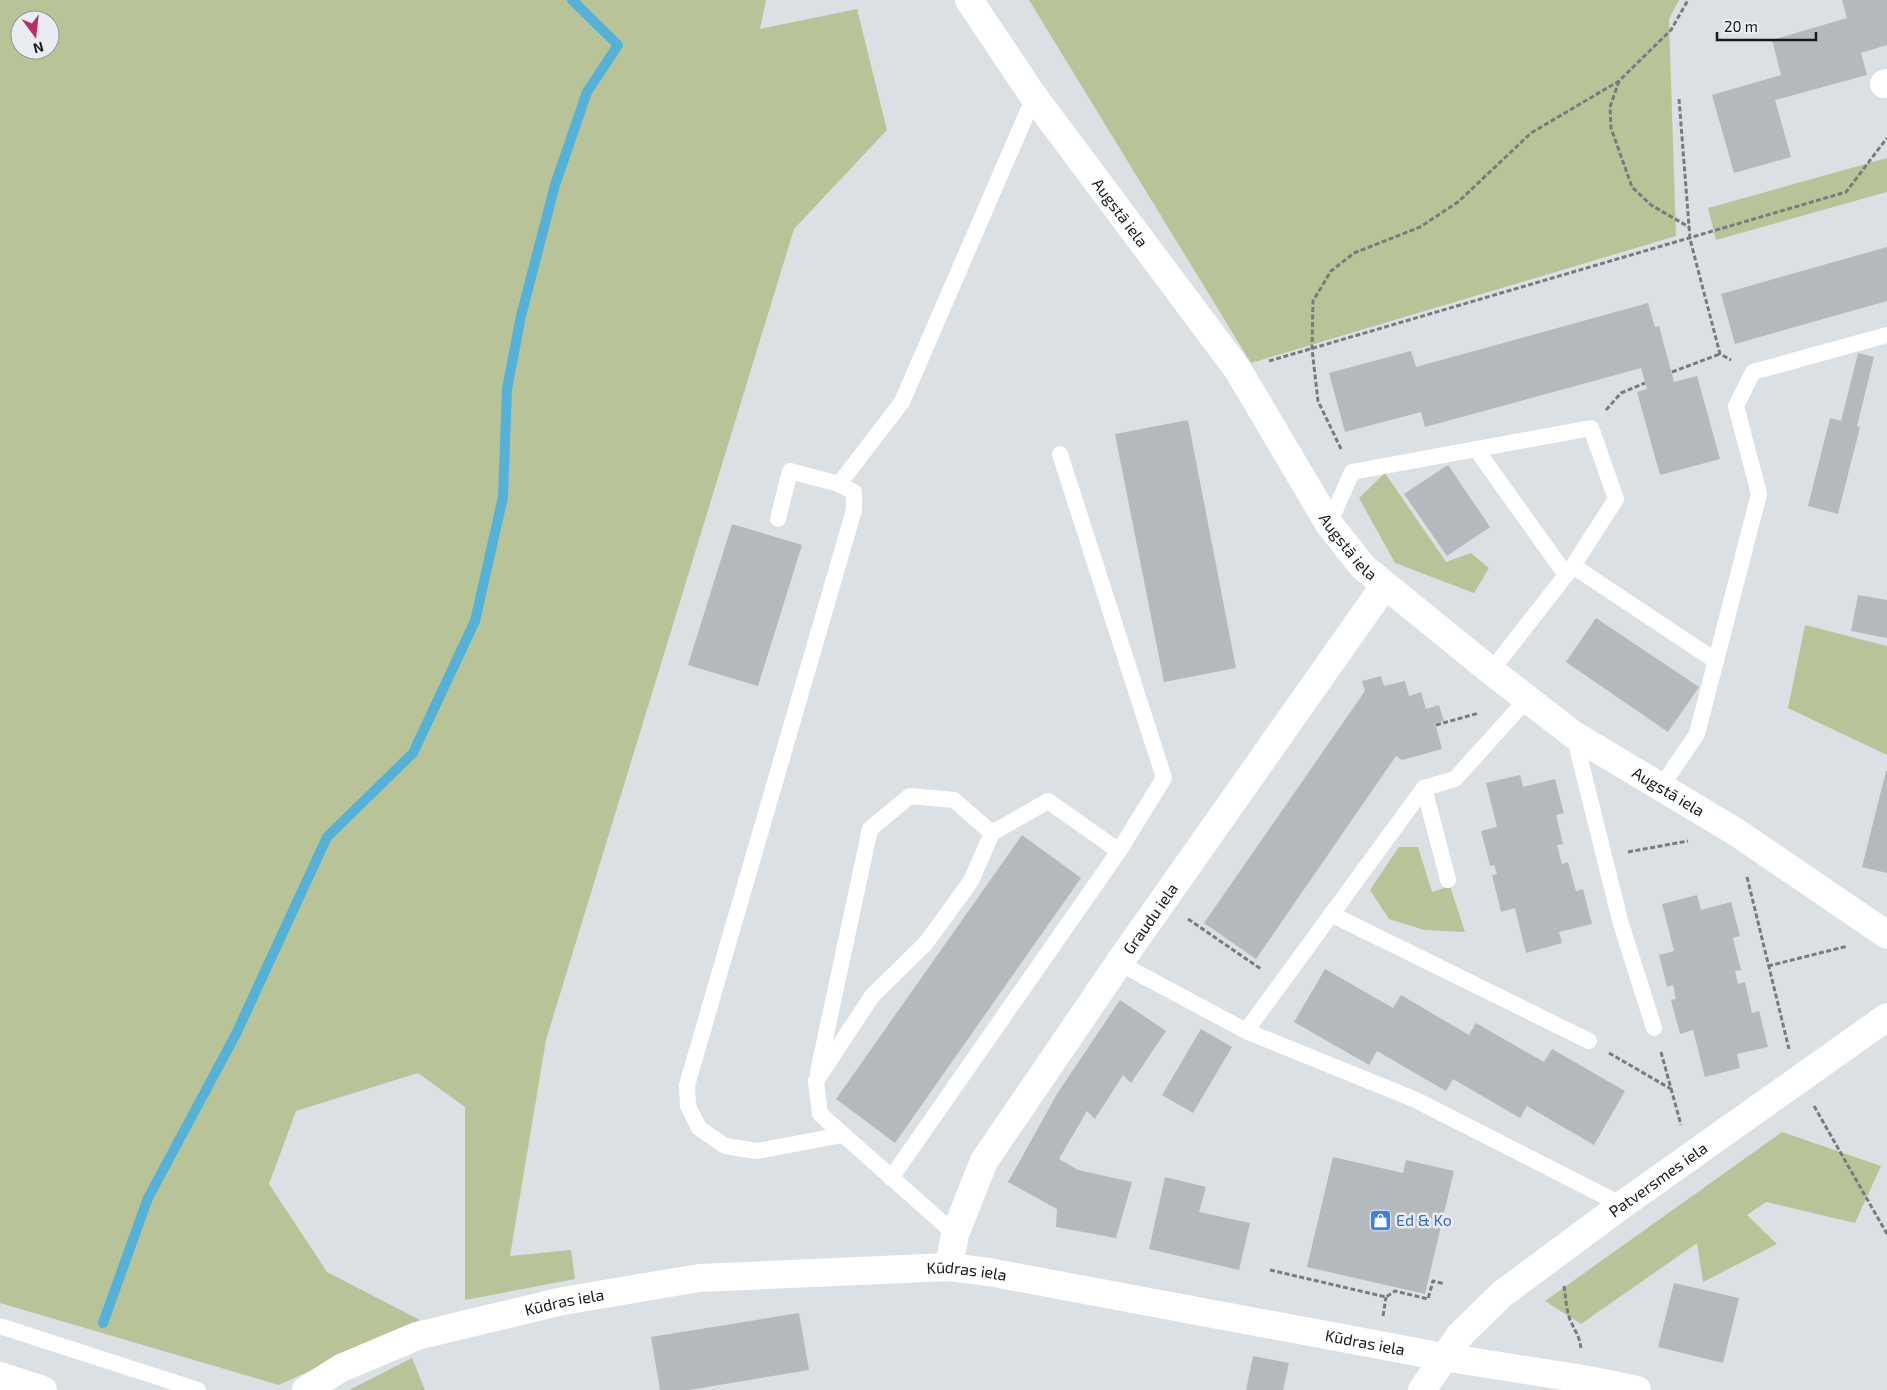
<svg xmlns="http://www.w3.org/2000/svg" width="1887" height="1390" font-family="'Exo 2',sans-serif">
  <rect width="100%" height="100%" fill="#dbe0e5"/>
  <!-- green -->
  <g fill="#b8c497" fill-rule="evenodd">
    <path d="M0 0H766L760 29 857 9 887 130 794 229 546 1040 510 1256 571 1250 575 1279 465 1300V1107L418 1073 296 1111 269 1184 327 1272 420 1320 279 1385 0 1303ZM20 20H50V50H20Z"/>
    <polygon points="1029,0 1679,0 1669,19 1676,236 1251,363"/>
    <polygon points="1887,158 1887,192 1716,240 1708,208"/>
    <polygon points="1385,473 1446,562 1471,553 1489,568 1474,593 1395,563 1359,498"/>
    <polygon points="1805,625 1887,646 1887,755 1788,708"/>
    <polygon points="1399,847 1418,847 1432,892 1450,886 1465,932 1424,930 1389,919 1370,890"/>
    <polygon points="1782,1132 1881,1166 1855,1223 1766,1202 1747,1215 1777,1244 1703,1282 1697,1243 1581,1324 1545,1301"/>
    <polygon points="412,1358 425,1390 349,1390"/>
  </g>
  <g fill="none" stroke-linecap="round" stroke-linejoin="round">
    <!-- stream -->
    <polyline stroke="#54b2d8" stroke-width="10" points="103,1323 148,1198 236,1034 327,837 413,753 475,621 503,497 507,389 521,316 555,185 587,92 618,45 572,0"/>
  </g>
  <!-- building -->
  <g fill="#b4b9bd">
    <polygon points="1842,0 1887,0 1887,45 1861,53 1867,75 1775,100 1791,157 1734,173 1712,95 1781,75 1772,40 1847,18"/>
    <polygon points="1887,247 1887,301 1735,344 1721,294"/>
    <polygon points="1648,303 1655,327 1659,326 1674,382 1697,376 1720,459 1660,475 1637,392 1647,389 1641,368 1425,427 1421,412 1345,432 1329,373 1411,351 1416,367"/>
    <polygon points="1858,353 1874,357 1857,426 1860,427 1838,514 1808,506 1830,418 1841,421"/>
    <polygon points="1188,420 1236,668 1164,682 1115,434"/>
    <polygon points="1448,465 1490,527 1447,556 1404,494"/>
    <polygon points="732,524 802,545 758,686 688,665"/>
    <polygon points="1858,595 1887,600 1887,638 1851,631"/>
    <polygon points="1596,618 1699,687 1668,732 1566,662"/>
    <polygon points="1381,676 1384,686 1405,681 1409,696 1421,692 1426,709 1439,705 1444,721 1435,723 1442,749 1402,760 1396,756 1256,959 1204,923 1365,691 1362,681"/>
    <polygon points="1886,771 1887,771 1887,873 1862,867"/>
    <polygon points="1520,775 1523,787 1555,779 1564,813 1556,815 1563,844 1557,845 1562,864 1568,862 1576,891 1583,889 1592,924 1559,932 1562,943 1526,953 1515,908 1501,912 1492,875 1497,874 1494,865 1490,866 1481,831 1497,827 1486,783"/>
    <polygon points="1022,835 1081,878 895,1143 836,1099"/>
    <polygon points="1697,895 1701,910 1731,902 1740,936 1733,938 1741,970 1735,971 1738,984 1745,982 1752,1013 1759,1011 1768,1047 1737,1054 1740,1068 1705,1077 1693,1030 1680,1034 1671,1000 1676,999 1673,985 1667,987 1659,955 1674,951 1662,904"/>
    <polygon points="1325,969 1393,1008 1401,995 1469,1035 1476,1023 1544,1062 1552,1049 1625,1091 1594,1145 1527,1106 1520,1118 1453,1079 1446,1091 1377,1051 1369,1065 1294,1022"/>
    <polygon points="1120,1000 1166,1031 1131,1083 1123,1075 1095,1119 1087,1111 1059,1159 1078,1170 1132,1182 1116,1238 1056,1227 1057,1209 1008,1182 1057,1094"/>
    <polygon points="1201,1029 1232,1047 1193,1113 1162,1095"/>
    <polygon points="1333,1157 1403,1173 1406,1160 1454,1171 1425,1294 1307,1267"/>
    <polygon points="1165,1177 1206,1187 1199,1212 1250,1223 1239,1270 1149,1249"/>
    <polygon points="1674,1283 1739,1298 1723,1363 1658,1347"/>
    <polygon points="799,1313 809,1370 689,1390 660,1390 651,1337"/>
    <polygon points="1253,1356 1289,1363 1283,1390 1246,1390"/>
  </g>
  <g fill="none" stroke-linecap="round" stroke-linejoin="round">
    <!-- path -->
    <g stroke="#787b7e" stroke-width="3" stroke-dasharray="5 2.5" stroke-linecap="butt">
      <polyline points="1619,81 1610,107 1611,128 1632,187 1651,205 1689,227"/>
      <polyline points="1679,99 1690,239 1720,354 1731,360"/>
      <polyline points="1269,361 1846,192 1887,138"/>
      <polyline points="1672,372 1720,354"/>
      <polyline points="1606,410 1621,393 1645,383"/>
      <polyline points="1341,449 1318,401 1312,349 1313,301 1331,271 1354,253 1420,227 1458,202 1531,133 1619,81 1671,30 1688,0"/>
      <polyline points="1436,725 1479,713"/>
      <polyline points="1628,852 1688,841"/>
      <polyline points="1747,877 1789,1049"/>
      <polyline points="1188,919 1261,969"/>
      <polyline points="1768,966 1848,946"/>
      <polyline points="1661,1052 1681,1125"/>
      <polyline points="1609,1053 1671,1089"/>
      <polyline points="1814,1106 1887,1234"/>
      <polyline points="1270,1270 1386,1297 1395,1291 1428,1299 1433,1281 1445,1284"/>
      <path d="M1564 1286C1566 1298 1566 1311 1571 1322 1576 1333 1579 1335 1581 1348"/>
      <polyline points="1383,1316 1386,1297"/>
    </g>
    <!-- lane -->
    <g stroke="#fff" stroke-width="16">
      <polyline points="1476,449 1566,575"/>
      <polyline points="839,484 902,402 1034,97"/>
      <polyline points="778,519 790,471 839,484 854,492 854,510 687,1085 688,1106 699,1128 725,1146 757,1151 842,1135"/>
      <polyline points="1329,524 1352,472 1591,428 1616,499 1573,566 1491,671"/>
      <polyline points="1573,566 1716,661"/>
      <polyline points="1574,735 1621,924 1654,1028"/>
      <polyline points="1661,787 1697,734 1759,494 1736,406 1753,372 1887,335"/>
      <polyline points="1424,788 1448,880"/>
      <polyline points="1331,914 1589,1041"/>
      <polyline points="1119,963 1246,1031 1416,1100 1622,1205"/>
      <polyline points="1246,1031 1424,788 1455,779 1527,699"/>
      <polyline points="818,1072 870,829 910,796 954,800 992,833"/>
      <polyline points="891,1178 1119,851 1164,778 1060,454"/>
      <polyline points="955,1234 820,1114 816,1081 872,996 926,943 971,881 992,833 1048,801 1119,851"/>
      <polyline points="0,1326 198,1390"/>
    </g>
    <!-- street -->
    <g stroke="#fff" stroke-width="28">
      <path id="s1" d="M969 0 1034 97 1238 370 1329 524 1363 567 1491 671 1574 735 1736 832 1887 935"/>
      <polyline points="1884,84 1887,83"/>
      <path id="s2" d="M949 1267 955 1234 984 1161 1119 963 1385 585"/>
      <path id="s3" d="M306 1390 341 1368 417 1336 563 1301 699 1278 949 1267 989 1272 1443 1357 1589 1380 1637 1390"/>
    </g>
    <!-- secondary -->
    <g stroke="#fff" stroke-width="28">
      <polyline points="0,1376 43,1390"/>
      <path id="s4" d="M1422 1390 1460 1335 1502 1294 1622 1205 1887 1017"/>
    </g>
  </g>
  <!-- icons -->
  <defs>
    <symbol id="shop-square" viewBox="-11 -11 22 22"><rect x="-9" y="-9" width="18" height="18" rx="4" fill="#3f7fe0" stroke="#e9edf2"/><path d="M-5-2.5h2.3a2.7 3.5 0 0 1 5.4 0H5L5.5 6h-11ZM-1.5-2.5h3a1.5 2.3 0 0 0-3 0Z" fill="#fff"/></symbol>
  </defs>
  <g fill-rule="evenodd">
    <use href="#shop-square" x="1368" y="1208" width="25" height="25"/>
  </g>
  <g text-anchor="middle" stroke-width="5" stroke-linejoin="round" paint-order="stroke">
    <!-- street labels -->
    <g font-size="16" fill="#18191b" stroke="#e9edf2">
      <text dy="6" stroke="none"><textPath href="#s1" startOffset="261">Augstā iela</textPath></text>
      <text dy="6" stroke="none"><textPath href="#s1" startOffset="666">Augstā iela</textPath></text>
      <text dy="6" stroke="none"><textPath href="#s1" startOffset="1071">Augstā iela</textPath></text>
      <text dy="6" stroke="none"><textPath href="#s2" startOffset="406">Graudu iela</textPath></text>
      <text dy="6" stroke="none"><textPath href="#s4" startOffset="319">Patversmes iela</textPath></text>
      <text dy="6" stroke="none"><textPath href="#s3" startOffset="680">Kūdras iela</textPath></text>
      <text dy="6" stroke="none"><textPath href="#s3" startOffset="275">Kūdras iela</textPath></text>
      <text dy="6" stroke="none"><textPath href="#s3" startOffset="1085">Kūdras iela</textPath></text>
    </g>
    <!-- shop labels -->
    <g font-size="16" fill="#366cbe" stroke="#e9edf2" text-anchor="start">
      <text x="1396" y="1226">Ed &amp; Ko</text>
    </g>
  </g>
  <!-- north arrow -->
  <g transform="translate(35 35) rotate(165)"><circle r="24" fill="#e9edf2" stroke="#95989c"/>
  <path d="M0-4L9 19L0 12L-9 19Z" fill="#b92d64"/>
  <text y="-8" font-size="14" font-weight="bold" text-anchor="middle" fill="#18191b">N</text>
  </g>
  <!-- scale -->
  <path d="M1717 32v8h99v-8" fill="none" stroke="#18191b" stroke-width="2.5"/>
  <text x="1724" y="32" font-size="15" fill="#18191b" stroke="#e9edf2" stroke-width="4" paint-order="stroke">20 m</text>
</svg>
